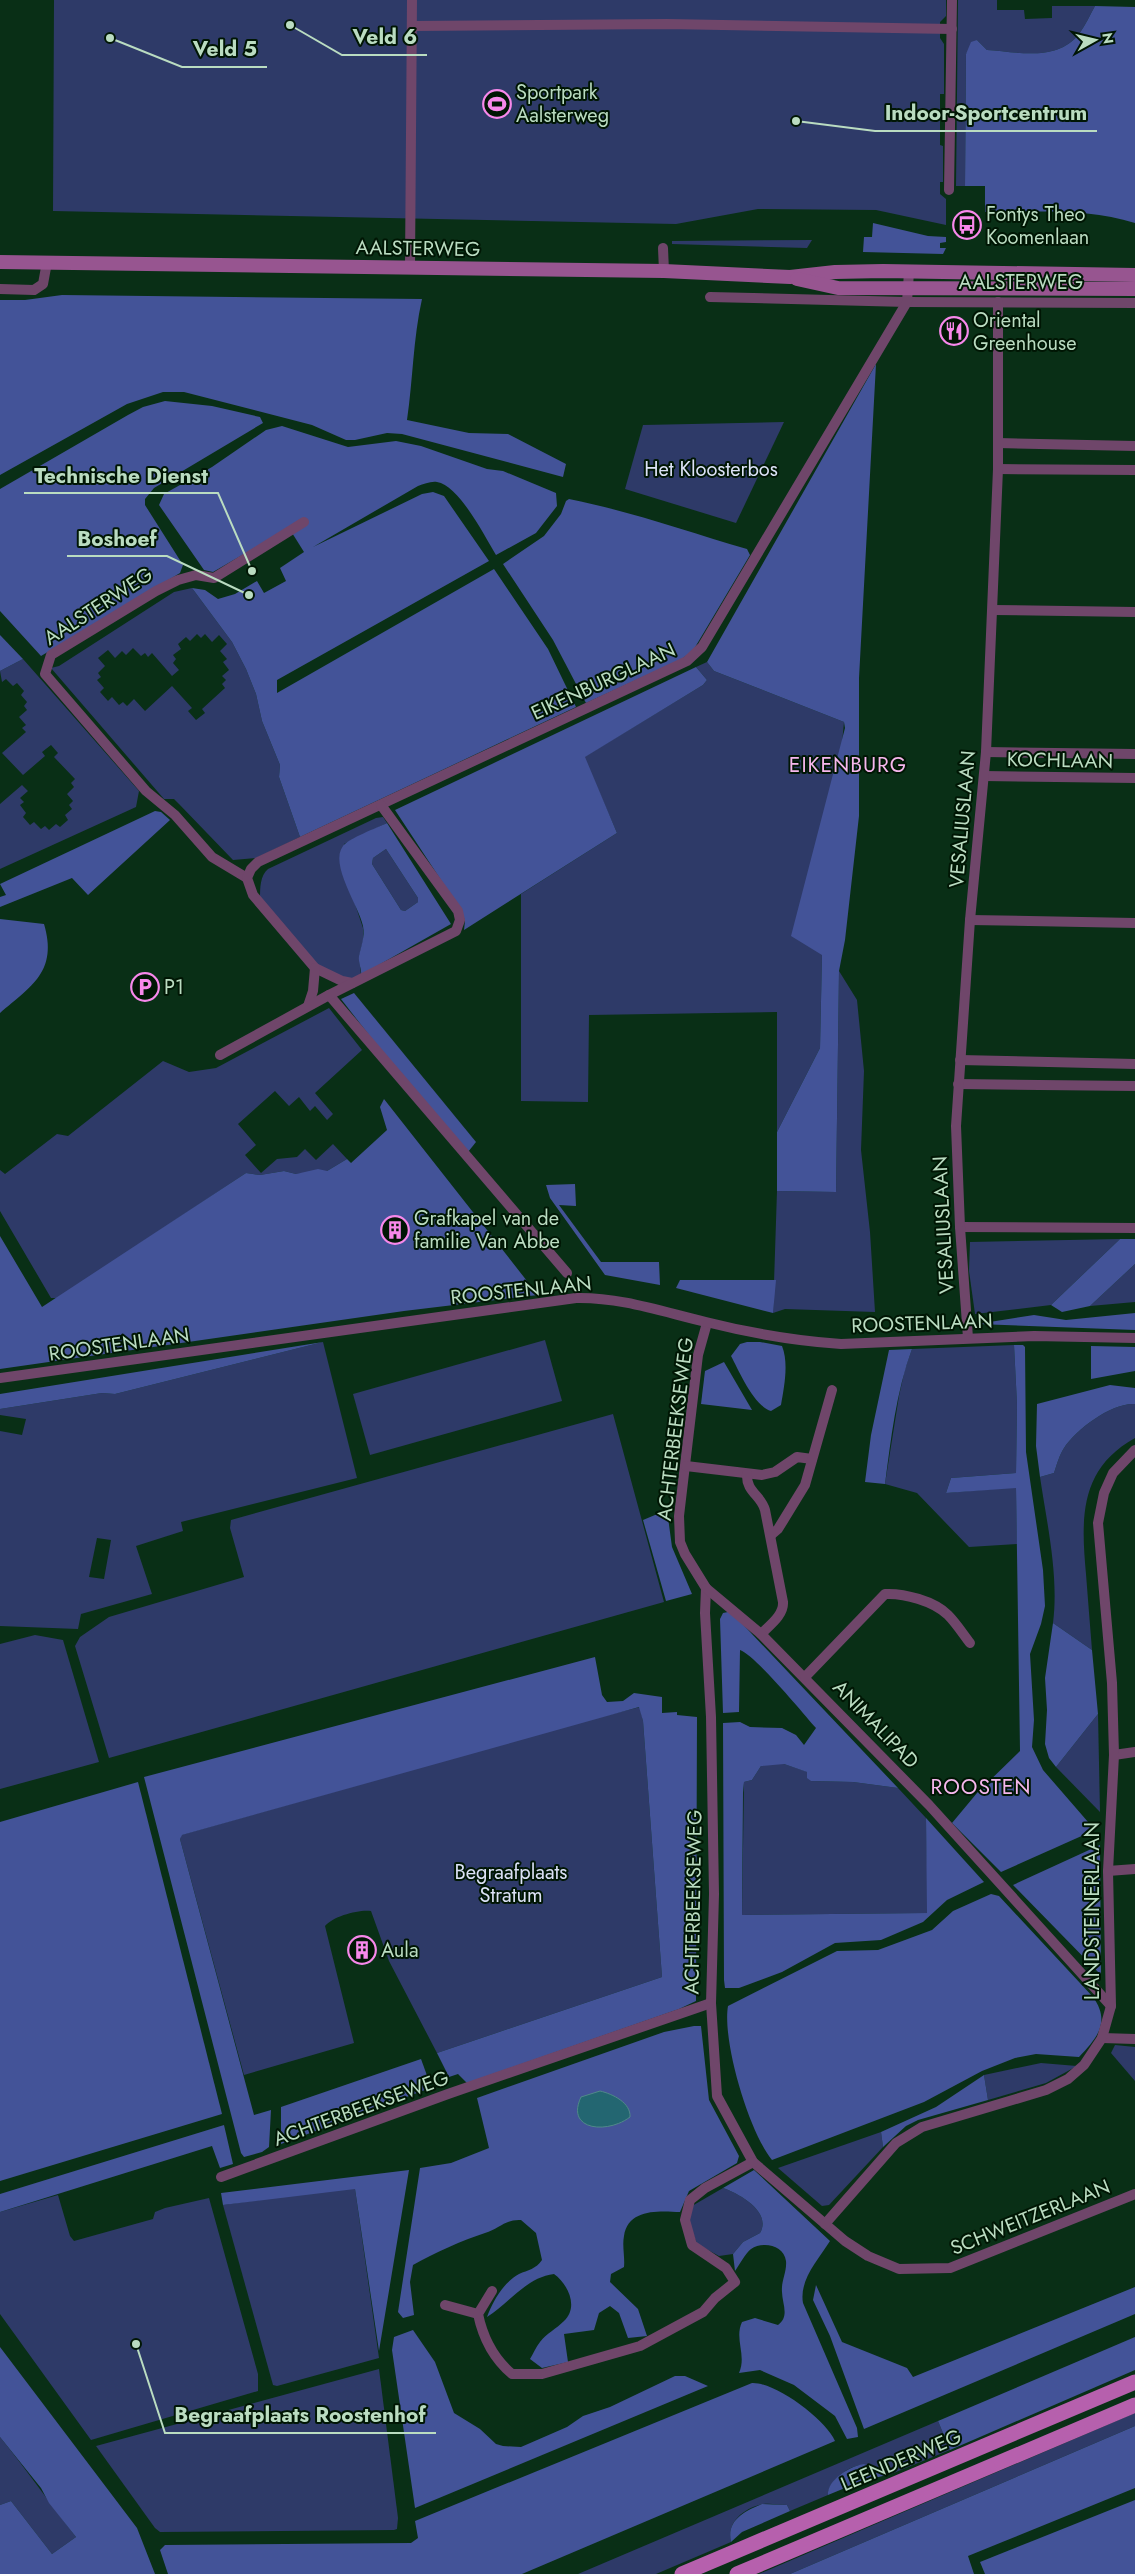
<svg xmlns="http://www.w3.org/2000/svg" width="1135" height="2574" font-family="Jost,sans-serif">
  <rect width="100%" height="100%" fill="#092f16"/>
  <!-- green -->
  <g fill="#2e3a68" fill-rule="evenodd">
    <polygon points="54,0 946,0 946,16 940,22 940,38 944,44 944,94 940,94 940,145 943,146 943,182 940,182 940,194 946,199 946,225 876,210 758,209 676,224 53,211"/>
    <path d="M958 0H997V10H1024L1025 19 1052 18V6H1095C1090 15 1085 26 1079 34 1057 62 1018 52 987 50L977 40 966 54 965 186H956Z"/>
    <polygon points="812,240 807,248 672,244 672,241"/>
    <polygon points="784,422 736,523 625,489 643,425"/>
    <path d="M192 588 232 642 246 669 256 694 262 721 280 765 279 777 300 837 256 858 233 860 179 804 174 799H164L51 668 59 666 174 592ZM197 634 201 638 205 634 212 642 219 635 227 644 220 651 227 659 223 662 229 670 222 676 226 680 222 684 225 688 202 709 205 713 196 720 188 711 192 708 172 686 145 711 134 699 127 706 123 702 119 705 112 697 108 701 100 692 104 688 97 680 101 677 98 673 105 666 98 658 108 650 115 658 122 651 126 655 133 648 141 656 145 653 148 657 152 653 172 676 179 670 173 663 176 659 173 655 181 649 178 644 186 637 190 641Z"/>
    <polygon points="23,659 139,791 136,807 0,869 0,804 22,785 28,791 20,798 24,802 20,805 26,813 23,817 30,825 34,822 41,829 45,826 49,830 56,824 60,827 68,820 65,815 72,809 69,805 73,801 67,794 74,787 71,783 75,779 54,757 58,753 51,745 42,752 45,756 23,775 2,753 26,732 22,728 26,725 19,717 27,710 24,706 27,702 21,695 24,691 17,683 13,686 6,679 2,682 0,671"/>
    <polygon points="707,662 714,671 844,722 822,955 820,1048 777,1132 777,1012 589,1015 588,1102 521,1101 521,894 617,833 584,757 703,685 707,680 696,667"/>
    <path d="M383 817 387 823 344 844 353 898 363 928V941L359 957 361 975 352 980 322 970 260 898C260 888 260 876 268 869L376 818Z"/>
    <polygon points="386,849 418,898 418,902 405,911 401,910 372,864 373,858"/>
    <polygon points="839,971 857,1000 864,1071 861,1150 870,1232 875,1312 785,1309 773,1313 777,1191 836,1192"/>
    <polygon points="329,1008 362,1050 315,1093 333,1114 327,1120 315,1106 310,1111 299,1097 289,1106 275,1091 238,1124 256,1145 245,1155 261,1173 277,1159 297,1157 305,1149 316,1160 333,1144 347,1159 327,1171 296,1174 284,1171 260,1175 246,1173 58,1298 51,1298 0,1211 0,1170 5,1174 57,1134 68,1136 163,1061 189,1072 216,1068"/>
    <polygon points="1120,1239 1051,1305 975,1314 969,1271 970,1242"/>
    <polygon points="1135,1264 1135,1302 1090,1306"/>
    <polygon points="545,1340 562,1401 370,1455 353,1394"/>
    <path d="M323 1342 357 1478 181 1522 183 1531 136 1546 152 1594 81 1614 78 1629 0 1626V1431L22 1435 26 1419 0 1415V1409L102 1393 115 1394ZM97 1538 111 1540 104 1579 89 1577Z"/>
    <polygon points="1014,1345 1017,1404 1016,1473 951,1478 946,1493 1016,1487 1017,1544 969,1547 917,1493 885,1484 899,1396 905,1369 912,1349"/>
    <path d="M1135 1404V1438C1079 1469 1081 1519 1086 1574 1088 1600 1090 1625 1092 1650L1053 1623C1059 1576 1047 1524 1040 1477L1054 1473C1057 1464 1059 1456 1064 1448 1076 1429 1113 1402 1135 1404Z"/>
    <polygon points="613,1414 664,1602 109,1758 75,1646 80,1637 109,1617 244,1577 230,1528 231,1520"/>
    <polygon points="35,1635 63,1640 99,1762 0,1789 0,1644"/>
    <path d="M640 1707 643 1721 662 1977 437 2053 389 1961 371 1911C360 1909 333 1916 325 1926L354 2043 244 2075 180 1839 181 1835 588 1720Z"/>
    <polygon points="1098,1714 1100,1812 1056,1767"/>
    <polygon points="771,1763 784,1764 808,1772 811,1781 853,1782 898,1788 926,1818 928,1913 742,1915 744,1782 752,1780 761,1766"/>
    <polygon points="1115,2045 1135,2047 1135,2081 1111,2053"/>
    <polygon points="1041,2063 1077,2066 1046,2083 988,2100 984,2075"/>
    <polygon points="881,2132 883,2147 829,2205 822,2206 778,2168"/>
    <polygon points="351,2187 355,2189 379,2358 277,2386 273,2385 223,2205"/>
    <path d="M723 2188C740 2194 772 2212 760 2233L743 2242 733 2254 719 2256 697 2244 689 2222 692 2206Z"/>
    <polygon points="58,2195 70,2236 74,2241 153,2219 155,2212 165,2208 209,2198 258,2374 258,2391 91,2440 0,2314 0,2212"/>
    <polygon points="379,2369 398,2518 397,2529 394,2530 160,2532 155,2528 96,2446"/>
    <polygon points="1135,2413 1135,2426 790,2574 759,2574"/>
    <path d="M938 2421 950 2450 891 2474C881 2472 875 2466 865 2465 852 2463 828 2481 828 2495L790 2511 787 2505C779 2505 771 2503 763 2504 744 2508 726 2522 731 2542L656 2574H578Z"/>
    <path d="M0 2437C27 2470 50 2504 76 2537L52 2554 11 2501 0 2505Z"/>
  </g>
  <!-- forest -->
  <g fill="#435398" fill-rule="evenodd">
    <path d="M1095 6 1135 7V223C1087 208 1035 212 985 212V186H965L966 54 971 42 977 40 987 50C1018 52 1057 62 1079 34 1085 26 1090 15 1095 6Z"/>
    <polygon points="873,223 928,236 946,237 946,242 940,243 940,248 946,248 943,254 863,252 864,237 872,237"/>
    <path d="M62 295 422 299C413 339 413 380 407 420L469 433 508 434 566 464 563 477 402 434 387 433 355 440H346L312 425 184 392H163L127 404 0 475V300H25Z"/>
    <polygon points="876,364 859,678 859,816 845,940 839,971 836,1192 777,1191 777,1132 820,1048 822,955 791,936 845,728 844,722 714,671 707,662"/>
    <polygon points="165,401 212,406 260,417 263,423 154,488 145,499 145,505 183,565 180,573 41,656 0,611 0,489 128,415 143,407"/>
    <path d="M282 426 348 447 396 441 421 446 487 469 503 471 556 493 557 506 536 533 496 555C485 537 459 485 437 482 431 481 424 484 418 486L313 547 422 494 433 492 444 496 489 561 277 680V693L494 569 548 649 576 707 300 837 279 777 280 765 262 721 256 694 246 669 232 642 192 588 205 590 218 599 235 594 257 581 264 593 286 581 280 568 304 552 289 528 213 572 204 570 159 505 164 494 212 467 266 430Z"/>
    <path d="M569 499C630 511 688 532 747 549L750 555 694 649 682 659 586 703 553 640 503 564 544 536 561 514 566 501Z"/>
    <polygon points="0,635 23,659 0,671"/>
    <polygon points="696,667 707,680 703,685 585,757 617,833 464,930 465,921 462,912 395,810"/>
    <polygon points="155,811 161,812 170,820 88,895 72,878 0,907 0,897 6,895 0,884"/>
    <path d="M387 823 451 924 361 975C362 969 358 963 359 956 361 946 365 937 363 926 359 906 329 864 343 846 349 838 377 828 387 823ZM386 849 418 898V902L405 911 401 910 372 864 373 858Z"/>
    <path d="M0 919 44 924C58 971 32 986 0 1013Z"/>
    <polygon points="354,993 476,1142 464,1157 341,999"/>
    <polygon points="384,1099 538,1295 404,1311 0,1369 0,1236 42,1307 246,1173 260,1175 284,1171 296,1174 318,1169 327,1171 347,1159 351,1163 387,1130 380,1107"/>
    <polygon points="575,1184 576,1206 559,1205 601,1262 659,1262 660,1285 605,1275 550,1198 546,1185"/>
    <polygon points="1120,1239 1135,1239 1135,1264 1090,1306 1062,1312 1051,1305"/>
    <polygon points="680,1280 776,1280 773,1313 676,1288"/>
    <polygon points="1135,1313 1135,1330 977,1324 1034,1315 1066,1320"/>
    <polygon points="323,1342 115,1394 102,1393 0,1409 0,1394"/>
    <path d="M747 1342H760L782 1346C789 1363 784 1388 781 1405L771 1411C754 1406 739 1371 731 1356L740 1344Z"/>
    <polygon points="1014,1345 1023,1345 1025,1347 1026,1452 1043,1570 1045,1606 1041,1624 1030,1654 1034,1720 1032,1747 1043,1770 1095,1830 1001,1872 952,1823 977,1793 1020,1751 1016,1488 946,1493 951,1478 1016,1473 1017,1404"/>
    <polygon points="1091,1346 1135,1347 1135,1371 1091,1379"/>
    <path d="M912 1349C896 1392 891 1439 885 1484L865 1482 871 1435 889 1350Z"/>
    <polygon points="724,1362 752,1410 701,1404 705,1371"/>
    <path d="M1110 1385 1135 1388V1404C1113 1402 1076 1429 1064 1448 1059 1456 1057 1464 1054 1473L1040 1477 1036 1446 1037 1404Z"/>
    <polygon points="667,1510 672,1547 692,1594 666,1601 643,1520"/>
    <path d="M728 1612 734 1615 898 1788 853 1782 811 1781 807 1778V1772L784 1764 761 1766 752 1780 744 1782 743 1793 742 1915 927 1913 926 1818 984 1882 947 1900 923 1922 881 1940 835 1943 782 1972 739 1988H725L724 1980 723 1723 740 1722 750 1727 782 1728 796 1735 804 1745 816 1728C802 1712 756 1656 740 1650L739 1712 723 1713 720 1619 723 1613Z"/>
    <polygon points="1053,1623 1092,1650 1098,1714 1056,1767 1049,1758 1045,1744 1047,1710 1045,1678"/>
    <polygon points="595,1657 602,1695 607,1702 623,1701 634,1693 662,1697 662,1713 677,1712 677,1715 697,1717 696,2001 679,2009 467,2083 458,2074 449,2077 437,2053 662,1977 643,1721 639,1707 182,1835 180,1839 254,2115 271,2110 269,2147 262,2152 244,2157 241,2153 144,1777"/>
    <polygon points="138,1782 222,2114 0,2181 0,1822"/>
    <polygon points="1100,1845 1100,1849 1101,1975 1013,1885"/>
    <path d="M991 1894 999 1896 1093 1997C1111 2022 1097 2038 1079 2057L1036 2054 1015 2058 982 2071 924 2102 772 2160C749 2132 722 2041 728 2006L837 1951 878 1950 932 1930 953 1911Z"/>
    <path d="M694 2026H701L709 2100 739 2156 737 2163 689 2191 680 2212C660 2211 628 2208 624 2236 622 2246 625 2257 624 2267L611 2274 610 2282 638 2309 647 2336 628 2338 619 2313 610 2306 599 2313 594 2330 564 2334 568 2362 542 2368 530 2359C533 2354 536 2347 540 2342 547 2333 556 2329 564 2321 579 2307 568 2284 554 2274 527 2277 509 2303 487 2317 493 2301 503 2283 519 2274 528 2270 536 2269 542 2260L536 2233 521 2220C505 2219 499 2229 485 2233 463 2240 434 2253 413 2265L410 2282 414 2315 403 2318 398 2312 420 2168 451 2163 489 2148 477 2098 664 2032Z"/>
    <polygon points="421,2059 429,2081 425,2090 281,2144 281,2107"/>
    <polygon points="984,2075 988,2100 918,2120 906,2126 883,2147 881,2132 936,2107"/>
    <polygon points="224,2125 233,2164 220,2168 212,2146 0,2212 0,2194"/>
    <polygon points="409,2170 379,2351 355,2189 223,2205 221,2193"/>
    <path d="M754 2170 830 2241C818 2260 799 2280 803 2303L857 2428 858 2437 847 2439 835 2416 794 2385 760 2370 739 2373C747 2355 734 2339 742 2322L755 2318 778 2325C790 2317 782 2303 782 2292 781 2281 787 2272 786 2261 784 2245 763 2241 751 2249 745 2254 740 2264 735 2271L733 2254 743 2242 760 2233C772 2212 740 2194 723 2188Z"/>
    <polygon points="816,2285 842,2342 907,2368 913,2377 1135,2287 1135,2314 864,2429 830,2336 813,2300"/>
    <polygon points="413,2330 435,2362 454,2413 480,2429 496,2444 503,2446 521,2447 567,2427 583,2416 610,2407 675,2376 685,2376 708,2386 415,2508 392,2350 394,2337"/>
    <polygon points="1135,2337 1135,2370 950,2450 938,2421"/>
    <polygon points="0,2347 137,2528 155,2574 0,2574 0,2505 11,2501 52,2554 76,2537 49,2503 41,2488 0,2437"/>
    <path d="M752 2383C776 2382 826 2420 835 2441L522 2574H168L160 2550 165 2545 411 2543 418 2538 415 2521Z"/>
    <polygon points="1135,2426 1135,2488 968,2556 974,2574 790,2574"/>
    <path d="M864 2464 891 2474 862 2481 828 2495C827 2480 850 2466 864 2464Z"/>
    <polygon points="1135,2500 1135,2574 985,2574 980,2562"/>
    <path d="M762 2504 787 2505 790 2511 742 2532 731 2542C726 2520 745 2511 762 2504Z"/>
  </g>
  <!-- water -->
  <path fill="#236671" stroke="#508989" d="M600 2091C613 2094 631 2103 630 2117 608 2134 565 2131 581 2097Z"/>
  <g fill="none" stroke-linecap="round" stroke-linejoin="round">
    <!-- street -->
    <g stroke="#6f466a" stroke-width="10">
      <polyline points="412,26 667,24 952,29"/>
      <polyline points="949,190 952,0"/>
      <polyline points="663,248 664,271"/>
      <polyline points="410,268 412,0"/>
      <polyline points="0,289 34,290 43,284 47,262"/>
      <polyline points="710,297 907,302 1135,303"/>
      <polyline points="998,443 1135,446"/>
      <polyline points="998,469 1135,470"/>
      <polyline points="993,610 1135,612"/>
      <polyline points="986,752 1135,754"/>
      <polyline points="984,776 1135,778"/>
      <polyline points="247,878 212,857 175,815 146,791 45,674 51,655 156,591 178,580 196,575 214,578 304,522"/>
      <polyline points="970,920 1135,923"/>
      <polyline points="352,983 342,981 315,968 253,895 247,878 251,869 258,862 687,661 702,647 907,302 909,272"/>
      <polyline points="329,995 567,1273"/>
      <polyline points="308,1006 313,991 315,968"/>
      <polyline points="220,1055 329,995 456,931 460,920 458,911 381,805"/>
      <polyline points="960,1060 1135,1064"/>
      <polyline points="958,1084 1135,1086"/>
      <polyline points="960,1227 1135,1228"/>
      <polyline points="707,1323 698,1355 679,1516 680,1542 685,1554 706,1588 705,1613 711,1717 714,1894 711,2003 717,2096 753,2162 845,2241 868,2256 899,2269 950,2268 1135,2194"/>
      <polyline points="968,1338 960,1227 956,1126 970,920 986,752 998,469 998,302"/>
      <path d="M0 1378 576 1298C620 1297 663 1312 706 1322 750 1333 796 1341 841 1344L1034 1336 1135 1338"/>
      <polyline points="686,1466 762,1475 775,1472 797,1457 812,1459"/>
      <path d="M747 1474C746 1492 761 1495 765 1510L783 1602C784 1615 770 1625 761 1634"/>
      <polyline points="771,1535 778,1529 805,1485 832,1390"/>
      <polyline points="706,1588 761,1634 929,1805 1111,2006"/>
      <path d="M805 1677 885 1594C904 1593 934 1601 948 1615 956 1623 963 1634 970 1643"/>
      <polyline points="1114,1755 1135,1752"/>
      <polyline points="1108,1871 1135,1869"/>
      <polyline points="1102,2038 1135,2039"/>
      <polyline points="221,2177 448,2094 711,2003"/>
      <polyline points="825,2224 896,2143 922,2127 1046,2090 1068,2079 1084,2065 1102,2038 1111,2006 1108,1871 1114,1755 1112,1683 1098,1523 1104,1493 1113,1473 1135,1450"/>
      <path d="M492 2291 478 2314C483 2338 493 2358 512 2374H542L640 2346 703 2312 715 2298 735 2282 726 2268 692 2245 685 2220 690 2200 705 2188 753 2162"/>
      <polyline points="445,2305 478,2314"/>
    </g>
    <!-- secondary -->
    <g stroke="#975590" stroke-width="14">
      <polyline points="0,262 664,271 790,277 835,272 883,271 1135,275"/>
      <polyline points="797,279 838,288 1135,289"/>
    </g>
    <!-- primary -->
    <g stroke="#b660ad" stroke-width="15">
      <polyline points="682,2574 1135,2382"/>
      <polyline points="737,2574 1135,2405"/>
    </g>
  </g>
  <!-- icons -->
  <defs>
    <symbol id="stadium-ring" viewBox="-11 -11 22 22"><circle r="9.5" fill="#001604" stroke="#f788eb" stroke-width="1.5"/><path d="M0-5a6.5 5 0 1 0 0 10a6.5 5 0 1 0 0-10ZM-3.5-1.8h7v3.6h-7Z" fill="#f788eb"/></symbol>
    <symbol id="bus-ring" viewBox="-11 -11 22 22"><circle r="9.5" fill="#001604" stroke="#f788eb" stroke-width="1.5"/><path d="M-5-6H5V4H4V6H2V4H-2V6H-4V4H-5ZM-3.5-4V0h7V-4ZM-3.5 1.2v1.5H-2V1.2ZM2 1.2v1.5H3.5V1.2Z" fill="#f788eb"/></symbol>
    <symbol id="restaurant-ring" viewBox="-11 -11 22 22"><circle r="9.5" fill="#001604" stroke="#f788eb" stroke-width="1.5"/><path d="M-5-6h1v4h1v-4h1v4h1v-4h1v5L-1.5 .5V6h-2V.5L-5-1ZM5-6V6H3V1.5H1.5Q1.5-4 5-6Z" fill="#f788eb"/></symbol>
    <symbol id="parking-ring" viewBox="-11 -11 22 22"><circle r="9.5" fill="#001604" stroke="#f788eb" stroke-width="1.5"/><path d="M-3.5-5.5H1a3.5 3.5 0 0 1 0 7H-1V5.5H-3.5ZM-1-3.4V-.6H.8a1.4 1.4 0 0 0 0-2.8Z" fill="#f788eb"/></symbol>
    <symbol id="building-ring" viewBox="-11 -11 22 22"><circle r="9.5" fill="#001604" stroke="#f788eb" stroke-width="1.5"/><path d="M-4-6H4V6H1V3H-1V6H-4ZM-2.5-4.3h1.7v1.8h-1.7ZM.8-4.3h1.7v1.8H.8ZM-2.5-1h1.7V.8h-1.7ZM.8-1h1.7V.8H.8Z" fill="#f788eb"/></symbol>
  </defs>
  <g fill-rule="evenodd">
    <use href="#stadium-ring" x="481" y="88" width="32" height="32"/>
    <use href="#bus-ring" x="951" y="209" width="32" height="32"/>
    <use href="#restaurant-ring" x="938" y="315" width="32" height="32"/>
    <use href="#parking-ring" x="129" y="971" width="32" height="32"/>
    <use href="#building-ring" x="379" y="1214" width="32" height="32"/>
    <use href="#building-ring" x="346" y="1934" width="32" height="32"/>
  </g>
  <g text-anchor="middle" stroke-width="4" stroke-linejoin="round" paint-order="stroke">
    <!-- poi labels -->
    <g font-size="20" fill="#badcc1" stroke="#001604" text-anchor="start">
      <text x="516" y="99">Sportpark<tspan x="516" dy="23">Aalsterweg</tspan></text>
      <text x="986" y="221">Fontys Theo<tspan x="986" dy="23">Koomenlaan</tspan></text>
      <text x="973" y="327">Oriental<tspan x="973" dy="23">Greenhouse</tspan></text>
      <text x="164" y="994">P1</text>
      <text x="414" y="1225">Grafkapel van de<tspan x="414" dy="23">familie Van Abbe</tspan></text>
      <text x="381" y="1957">Aula</text>
    </g>
    <!-- street labels -->
    <g font-size="20" fill="#badcc1" stroke="#001604">
      <text transform="translate(418 248) rotate(1)" y="7">AALSTERWEG</text>
      <text x="1021" y="289">AALSTERWEG</text>
      <text transform="translate(98 606) rotate(-33)" y="7">AALSTERWEG</text>
      <text transform="translate(603 681) rotate(-25)" y="7">EIKENBURGLAAN</text>
      <text transform="translate(1060 760) rotate(1)" y="7">KOCHLAAN</text>
      <text transform="translate(962 819) rotate(-85)" y="7">VESALIUSLAAN</text>
      <text transform="translate(943 1225) rotate(-93)" y="7">VESALIUSLAAN</text>
      <text transform="translate(521 1290) rotate(-6)" y="7">ROOSTENLAAN</text>
      <text transform="translate(922 1323) rotate(-2)" y="7">ROOSTENLAAN</text>
      <text transform="translate(119 1344) rotate(-8)" y="7">ROOSTENLAAN</text>
      <text transform="translate(675 1429) rotate(-83)" y="7">ACHTERBEEKSEWEG</text>
      <text transform="translate(876 1724) rotate(46)" y="7">ANIMALIPAD</text>
      <text transform="translate(693 1902) rotate(-89)" y="7">ACHTERBEEKSEWEG</text>
      <text transform="translate(1092 1911) rotate(-90)" y="7">LANDSTEINERLAAN</text>
      <text transform="translate(361 2108) rotate(-20)" y="7">ACHTERBEEKSEWEG</text>
      <text transform="translate(1030 2217) rotate(-22)" y="7">SCHWEITZERLAAN</text>
      <text transform="translate(901 2460) rotate(-23)" y="7">LEENDERWEG</text>
    </g>
    <!-- park labels -->
    <g font-size="20" fill="#dce2f7" stroke="#001604">
      <text x="711" y="476">Het Kloosterbos</text>
      <text x="511" y="1879">Begraafplaats<tspan x="511" dy="23">Stratum</tspan></text>
    </g>
    <!-- neighbourhood labels -->
    <g font-size="21" letter-spacing="1" fill="#f6b7ed" stroke="#001604">
      <text x="848" y="772">EIKENBURG</text>
      <text x="981" y="1794">ROOSTEN</text>
    </g>
  </g>
  <!-- callouts -->
  <path fill="none" stroke="#badcc1" stroke-width="2" d="M290 25L342 55H427M110 38L182 67H267M796 121L875 131H1097M252 571L218 493H24M249 595L167 556H67M136 2344L165 2433H436"/>
  <g fill="#badcc1" stroke="#001604" stroke-width="2">
    <circle cx="290" cy="25" r="5"/>
    <circle cx="110" cy="38" r="5"/>
    <circle cx="796" cy="121" r="5"/>
    <circle cx="252" cy="571" r="5"/>
    <circle cx="249" cy="595" r="5"/>
    <circle cx="136" cy="2344" r="5"/>
  </g>
  <g font-size="21" text-anchor="middle" font-weight="bold" fill="#badcc1" stroke="#001604" stroke-width="4" stroke-linejoin="round" paint-order="stroke">
    <text x="385" y="44">Veld 6</text>
    <text x="225" y="56">Veld 5</text>
    <text x="986" y="120">Indoor-Sportcentrum</text>
    <text x="121" y="483">Technische Dienst</text>
    <text x="117" y="546">Boshoef</text>
    <text x="300" y="2422">Begraafplaats Roostenhof</text>
  </g>
  <!-- north arrow -->
  <g transform="translate(1095 40) rotate(82)" stroke="#001604" stroke-width="4" paint-order="stroke">
  <path d="M0-4L9 19L0 12L-9 19Z" fill="#badcc1"/>
  <text y="-8" font-size="14" font-weight="bold" text-anchor="middle" fill="#badcc1">N</text>
  </g>
</svg>
